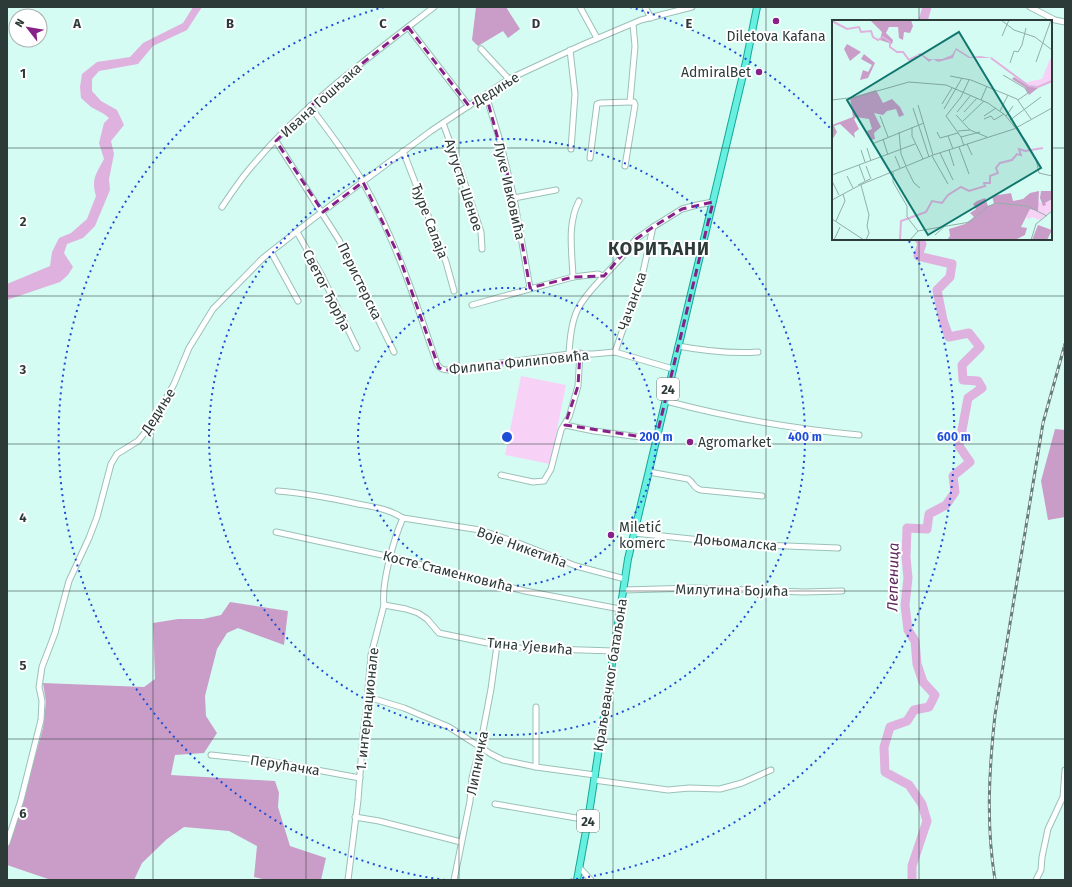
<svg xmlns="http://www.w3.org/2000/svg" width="1072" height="887" font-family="'Fira Sans',sans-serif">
  <rect width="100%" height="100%" fill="#d5fcf3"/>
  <!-- green -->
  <polygon fill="#f8d1f7" points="521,376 566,385 550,464 505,455"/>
  <!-- forest -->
  <g fill="#ca9dc9">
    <polygon points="476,7 506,7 520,29 508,38 503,31 478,46 472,40"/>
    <polygon points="1055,429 1065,430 1065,517 1048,520 1041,481"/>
    <polygon points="230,602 288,611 284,645 238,628 227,633 217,649 205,696 206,716 217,733 204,753 175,755 171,775 275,781 279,793 278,807 290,846 326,858 321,880 267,880 254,877 257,846 229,831 184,827 167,839 142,863 134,880 51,880 7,865 7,849 27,785 43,728 46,702 43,683 144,687 155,679 153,623 178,619 203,619 221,615"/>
  </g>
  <!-- water -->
  <path fill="#dfb1de" d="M193 7H202L187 30 153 46 138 64 99 71 92 79V91L101 101 117 110 124 125 111 141 114 154 109 179 110 190 95 226 83 238 67 244 64 253 73 267 68 275 60 282 7 300V284L50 266 52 252 59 238 71 233 87 219 96 196C91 179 96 174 104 159L99 143 104 123 109 118 104 114 91 107 81 98 80 87 82 74 97 62 130 57 143 43 183 23Z"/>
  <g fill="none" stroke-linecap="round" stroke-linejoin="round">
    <!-- river -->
    <g stroke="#dfb1de" stroke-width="9">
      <polyline points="923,21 927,7"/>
      <polyline points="912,880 912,866 927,821 922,804 909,785 885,772 884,747 890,727 907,721 914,710 929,707 935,695 923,682 917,664 915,641 908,630 905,605 908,578 906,557 907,528 927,529 929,514 946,505 955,492 953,476 970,462 959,446 968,398 982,388 978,381 963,380 962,365 980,347 969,333 949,337 943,320 937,290 950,277 952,264 918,256 922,244 919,239"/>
    </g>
    <defs>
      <g id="minor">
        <polyline points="580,7 597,38"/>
        <polyline points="645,7 651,18"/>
        <polyline points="1030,7 1055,20 1065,22"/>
        <polyline points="408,27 469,106"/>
        <polyline points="481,49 509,79"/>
        <polyline points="570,50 575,94 571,149"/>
        <polyline points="486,95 500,141 514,198 530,288"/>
        <path d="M310 106C328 131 349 157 364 184 396 241 416 302 437 364 440 369 443 370 448 370L569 354H593L615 352 673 369"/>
        <polyline points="443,123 463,178 481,232 482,249"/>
        <polyline points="276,141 339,240 394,352"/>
        <polyline points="403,151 446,262 454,291"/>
        <polyline points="590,158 597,104 600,103 630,102 635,46 633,24"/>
        <polyline points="625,166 635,105 634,102 630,102"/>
        <polyline points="514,198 556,190"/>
        <path d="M222 207C230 195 238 183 247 172 300 107 368 58 434 7"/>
        <polyline points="297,232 322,276 357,348"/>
        <polyline points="271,252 298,301"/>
        <path d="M573 277C572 251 567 224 579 201"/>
        <polyline points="472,305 573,277 598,274 604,276 621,258 636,239 653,227 682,209 697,205 713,202"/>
        <path d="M678 346C705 351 731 354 758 352"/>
        <polyline points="615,352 643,272 653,227"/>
        <path d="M569 354C571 314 577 304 604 276"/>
        <path d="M666 401C730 418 793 429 859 435"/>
        <polyline points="565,425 594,431 656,439"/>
        <path d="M649 472 688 479C694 483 694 489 701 490L762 496"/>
        <polyline points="501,475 533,482 544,481 551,469 561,430 569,417 574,400 578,386 580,353"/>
        <path d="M278 491C305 493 331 498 358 504 374 507 389 509 403 518L480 530 521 544 576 566 625 579"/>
        <polyline points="276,532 391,557 525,591 620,609"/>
        <polyline points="634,533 739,544 838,548"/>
        <polyline points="623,590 695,588 804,592 842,591"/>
        <polyline points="384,605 406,609 418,613 427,619 439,633 497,645 520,648 613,651"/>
        <polyline points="368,697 404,708 449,727 491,754 503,760 536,767 595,775"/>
        <polyline points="536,707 536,767"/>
        <polyline points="211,755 268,761 360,778"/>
        <polyline points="594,780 668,790 689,788 720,789 742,783 771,770"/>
        <polyline points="495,804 588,820"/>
        <polyline points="355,817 379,821 461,842"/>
        <polyline points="7,843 21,800 41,720 42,701 39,687 42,667 55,633 69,581 89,538 97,517 111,464 117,454 138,441 152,424 174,384 189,348 213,309 263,258 314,218 431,131 509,79 582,45 641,20 692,7"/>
        <polyline points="579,867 591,880"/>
        <path d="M348 880 358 800 363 735 368 697V689L371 655 384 605C381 584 394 538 403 518"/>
        <polyline points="454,880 470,801 472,778 480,747 491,689 497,645"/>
        <polyline points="1036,880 1041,870 1042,857 1048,829 1063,797 1065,770"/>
      </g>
      <polyline id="major" points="577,880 588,820 628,559 746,62 757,7"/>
    </defs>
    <!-- minor casing -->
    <use href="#minor" stroke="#9bc0b8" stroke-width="7"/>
    <!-- major casing -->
    <use href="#major" stroke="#11aa97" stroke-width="8"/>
    <!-- minor -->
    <use href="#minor" stroke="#fff" stroke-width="5"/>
    <!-- major -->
    <use href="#major" stroke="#68efdf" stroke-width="6"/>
    <defs>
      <path id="rail" d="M995 880C986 825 989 770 995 715L1043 423 1065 344"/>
    </defs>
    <!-- rail casing -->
    <use href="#rail" stroke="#667d78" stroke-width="3"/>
    <!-- rail -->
    <use href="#rail" stroke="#fff" stroke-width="1.5" stroke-dasharray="4.5" stroke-linecap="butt"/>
  </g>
  <!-- marked area -->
  <path fill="none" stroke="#872189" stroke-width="3" stroke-dasharray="8 5" stroke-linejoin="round" d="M408 27 469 106 486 95 514 198 530 288 573 277 604 276 636 239 653 227 682 209 713 202 656 439 565 425 578 386 580 353 448 370 439 368 399 256 363 182 323 212 276 141 320 97Z"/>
  <!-- grid -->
  <path fill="none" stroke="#2c3b38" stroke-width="1" stroke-opacity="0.55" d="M153 7V880M306 7V880M459 7V880M613 7V880M766 7V880M919 7V21M7 148H833M1051 148H1065M919 239V880M7 296H1065M7 444H1065M7 591H1065M7 739H1065"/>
  <!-- distance rings -->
  <g fill="none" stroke="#1d4ed8" stroke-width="2" stroke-dasharray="2 4">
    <circle cx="507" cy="437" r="149"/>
    <circle cx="507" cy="437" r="298"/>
    <path d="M445 880A447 447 0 0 1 384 7M630 7A447 447 0 0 1 831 129M909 241A447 447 0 0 1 569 880"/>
  </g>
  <!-- markers -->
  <g fill="#872189" stroke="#fff" stroke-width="1.5">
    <circle cx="776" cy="21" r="4"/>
    <circle cx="759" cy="72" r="4"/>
    <circle cx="690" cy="442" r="4"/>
    <circle cx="611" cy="535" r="4"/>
  </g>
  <g text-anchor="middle" stroke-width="4" stroke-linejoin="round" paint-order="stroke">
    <!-- shield labels -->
    <g fill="#fff" stroke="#6b7674" stroke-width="1">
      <rect x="657" y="378" width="22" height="22" rx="3"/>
      <rect x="577" y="810" width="22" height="22" rx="3"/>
    </g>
    <g font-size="13" font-weight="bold" fill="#2c3b38">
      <text x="668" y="394">24</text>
      <text x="588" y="826">24</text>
    </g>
    <!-- poi labels -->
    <g font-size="14" fill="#2c3b38" stroke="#fff" text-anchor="start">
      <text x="776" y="41" text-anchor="middle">Diletova Kafana</text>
      <text x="751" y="77" text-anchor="end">AdmiralBet</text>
      <text x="698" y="447">Agromarket</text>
      <text x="619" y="532">Miletić<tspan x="619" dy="16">komerc</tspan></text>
    </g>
    <!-- street labels -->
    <g font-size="14" fill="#2c3b38" stroke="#fff">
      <text transform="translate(496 89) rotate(-32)" y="5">Дедиње</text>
      <text transform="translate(321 100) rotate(-42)" y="5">Ивана Гошњака</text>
      <text transform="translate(464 185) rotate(72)" y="5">Аугуста Шеное</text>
      <text transform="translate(510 191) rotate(77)" y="5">Луке Ивковића</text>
      <text transform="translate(430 221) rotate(69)" y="5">Ђуре Салаја</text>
      <text transform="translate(360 281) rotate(64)" y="5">Перистерска</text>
      <text transform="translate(327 290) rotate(63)" y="5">Светог Ђорђа</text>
      <text transform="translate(632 301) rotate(-71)" y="5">Чачанска</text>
      <text transform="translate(519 362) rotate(-6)" y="5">Филипа Филиповића</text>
      <text transform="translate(158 411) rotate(-58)" y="5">Дедиње</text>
      <text transform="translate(736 542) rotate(5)" y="5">Доњомалска</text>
      <text transform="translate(522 547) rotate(20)" y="5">Воје Никетића</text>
      <text transform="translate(448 571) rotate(14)" y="5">Косте Стаменковића</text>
      <text transform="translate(732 590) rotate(1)" y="5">Милутина Бојића</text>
      <text transform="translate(530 646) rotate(5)" y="5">Тина Ујевића</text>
      <text transform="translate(610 675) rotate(-81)" y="5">Краљевачког батаљона</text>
      <text transform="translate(367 709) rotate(-84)" y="5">1. интернационале</text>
      <text transform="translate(477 763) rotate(-79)" y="5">Липничка</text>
      <text transform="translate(285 765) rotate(9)" y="5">Перућачка</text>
    </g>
    <!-- water labels -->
    <g font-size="15" font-style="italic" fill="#5d275e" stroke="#fff">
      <text transform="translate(893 577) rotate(-89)" y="5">Лепеница</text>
    </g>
    <!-- district labels -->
    <g font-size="18" font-weight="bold" letter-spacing="1" fill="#2c3b38" stroke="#fff">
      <text x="659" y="255">КОРИЋАНИ</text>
    </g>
  </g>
  <!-- overview -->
  <g transform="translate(832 20)">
    <rect width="220" height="220" fill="#d5fcf3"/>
    <path d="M218 39H220V60L206 66 197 65 195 62 210 59ZM220 179V190L208 200 200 197 198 199 194 198 198 189 206 191V180L211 185Z" fill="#f8d1f7"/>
    <path d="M38 0H79L81 6 78 13 72 12 71 20 67 18 66 7H57L54 13 61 20 60 24 48 20 50 12ZM15 24 29 32 18 41 12 29ZM32 34 43 43 36 58 28 60 31 50 36 52 40 45 29 39ZM182 57 196 66 206 68 197 75 193 67 180 59ZM44 70 51 83 60 79 68 87 72 95 67 97 64 89 55 91 51 95 42 93 49 107 42 113 43 119 39 120 35 111 40 109 37 99 24 97 22 99 27 109 22 113 23 118 8 104 2 106 5 112 0 120V105L21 97 18 78ZM207 171 206 191 198 189 189 207 195 208 193 215 183 220H115L118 216 117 209 133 204 142 197 138 193 144 189 141 184 145 181 153 178 156 186 162 184 160 176 179 173 181 181 191 179 198 173ZM209 171H220V179L213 183 214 185 211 186 208 178ZM206 205 220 210 215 220H200Z" fill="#ca9dc9"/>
    <path d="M124 28 138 37 148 36 160 38H137L124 30 121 38 106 42 101 39 97 42 89 35H84L88 33 97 39H110L120 35Z" fill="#dfb1de"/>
    <path fill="none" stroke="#dfb1de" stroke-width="2" d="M0 4V1L15 9 27 7 29 12 39 11 41 17 46 20 51 17 58 22V27L65 32H71L77 40 85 36M159 38 197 66 206 67 220 61M68 220 69 201 94 192 100 181 110 183 116 175 129 167 137 171 153 166 152 163H158V156L166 153 164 148 168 143 180 140 185 134 189 135 187 129 193 131 211 128"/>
    <path fill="none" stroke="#91afa8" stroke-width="1" d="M169 0 182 10 203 17 220 30M170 16 177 0M204 42 219 0M178 43 182 31 186 32 190 25 194 8M171 55 193 68 196 73 186 80M118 56 139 60 185 79 199 99M0 80 24 77 77 62 114 65 156 83 173 95 194 121 204 139 207 153 220 156M149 80 155 66M110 84 120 68M86 85 101 135M81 88 97 137M112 89 130 58M168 91 176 75M125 92 139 75M132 92 145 78M124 95 138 110 155 117M48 96 56 117M152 96 164 88M174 96 181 86M152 99 159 96 162 100 172 94M178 100 209 77M131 101 152 81M80 107V116L91 139M126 111 138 110M67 112 69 134 74 146M105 112 108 118 126 113M116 116 121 129M129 117 148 112M51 119 56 135M40 124 92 103M135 124 140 135M132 126 129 117 114 96 129 77 137 60M127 127 137 154M35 128 39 141M29 130 33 142M117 130 122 146M108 133 121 160M63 136 68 148M100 136 116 164M27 145 33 161M34 146 39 159M74 147 82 163 88 168M61 152V162L75 186V197L86 211 138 202 155 187 164 183 195 186 215 196M0 155 83 124M15 156 21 168M0 161 7 175M26 165 38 159M29 165 37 195 35 206 37 213 34 220M0 180 28 165 101 135 182 109 220 88M0 199 32 220M4 201 13 181 11 174M103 215 114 205M2 220 8 207M78 220 86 211M199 220 204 204 220 191"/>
    <path fill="#0f766e" fill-opacity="0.15" stroke="#0f766e" stroke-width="2" d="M127 12 209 148 96 215 15 80Z"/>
    <rect width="220" height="220" fill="none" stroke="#2c3b38" stroke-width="2"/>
  </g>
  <g font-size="13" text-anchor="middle" font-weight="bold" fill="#2c3b38" stroke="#fff" stroke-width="4" stroke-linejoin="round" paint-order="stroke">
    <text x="77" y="28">A</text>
    <text x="230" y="28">B</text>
    <text x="383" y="28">C</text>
    <text x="536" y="28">D</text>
    <text x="689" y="28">E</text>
    <text x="23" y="78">1</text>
    <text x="23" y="226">2</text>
    <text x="23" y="374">3</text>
    <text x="23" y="522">4</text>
    <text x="23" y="670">5</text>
    <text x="23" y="818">6</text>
  </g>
  <circle cx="507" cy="437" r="6" fill="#1d4ed8" stroke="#fff" stroke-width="2"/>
  <g font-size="12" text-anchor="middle" font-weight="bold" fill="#1d4ed8" stroke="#fff" stroke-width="4" stroke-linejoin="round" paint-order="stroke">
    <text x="656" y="441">200 m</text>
    <text x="805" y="441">400 m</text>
    <text x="954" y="441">600 m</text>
  </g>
  <!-- border -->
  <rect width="1072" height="887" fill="none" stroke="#2c3b38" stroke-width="16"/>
  <!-- north arrow -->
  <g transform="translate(28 28) rotate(301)"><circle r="19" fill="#ffffff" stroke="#abb1af"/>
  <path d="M0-3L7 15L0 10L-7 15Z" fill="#872189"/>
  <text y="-6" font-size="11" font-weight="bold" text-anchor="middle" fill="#2c3b38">N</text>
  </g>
</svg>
